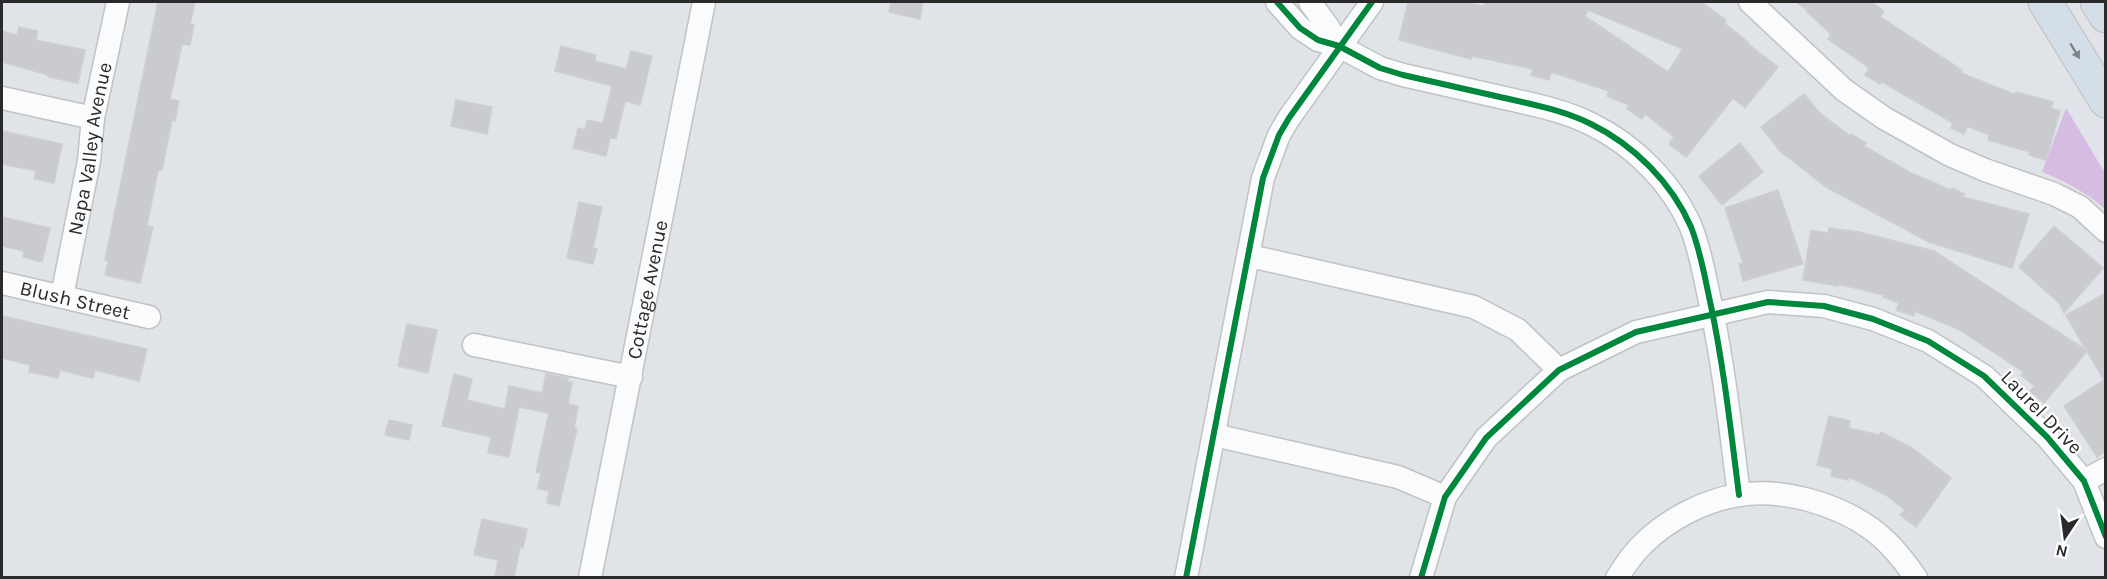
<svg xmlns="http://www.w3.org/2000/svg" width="2107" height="579" font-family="Karla,sans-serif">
  <rect width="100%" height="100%" fill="#e0e3e8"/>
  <!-- green -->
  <path fill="#d5bce2" d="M2066 108 2105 173V209C2086 192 2066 182 2042 172Z"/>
  <!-- building -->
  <g fill="#cacbcf" stroke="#ccced3" stroke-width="1.5" fill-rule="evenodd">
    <polygon points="158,2 195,2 190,24 194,25 190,45 182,44 170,99 179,101 175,121 172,120 162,170 158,170 147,226 153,227 140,283 105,275 108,261 105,260"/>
    <polygon points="891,2 923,2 920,19 889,12"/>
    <path d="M1408 2H1465L1484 6V2H1701L1726 20 1724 23 1748 42 1747 43 1778 67 1745 108 1733 98 1686 157 1669 144 1674 137 1645 114 1642 119 1627 109 1629 105 1607 96 1609 91 1551 72 1549 80 1531 75 1533 69 1472 56 1471 59 1399 40ZM1588 10 1683 49 1668 72 1585 16Z"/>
    <polygon points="1796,2 1871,2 1884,11 1880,17 1962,70 1961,73 2016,95 2016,92 2053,102 2051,108 2060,111 2046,160 2029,155 2030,152 1988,140 1989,135 1967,126 1964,134 1951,128 1953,123 1882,82 1880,84 1865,75 1869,68 1828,39 1831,34 1806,11 1807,10"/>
    <polygon points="19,27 38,31 36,40 85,50 78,83 48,77 48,75 2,62 2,31 17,35"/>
    <polygon points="561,46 596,55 595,61 626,69 631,51 652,56 640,105 625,101 616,139 610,138 606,156 573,148 578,128 585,130 587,120 603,123 612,86 555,71"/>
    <polygon points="1804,94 1820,113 1850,136 1851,134 1866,143 1864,146 1911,173 1951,190 1952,188 1965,194 1963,197 2029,214 2012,268 1929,242 1826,187 1780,151 1761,127"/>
    <polygon points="456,100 492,107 487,134 451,126"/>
    <polygon points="2,131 62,144 54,183 34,179 36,171 2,164"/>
    <polygon points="1740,143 1763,172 1722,205 1699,176"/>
    <polygon points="1778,190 1803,264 1743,281 1739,264 1743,263 1725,208"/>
    <polygon points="579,202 602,207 593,248 597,249 593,264 567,258"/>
    <polygon points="2,217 50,228 42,262 23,257 24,251 2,246"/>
    <polygon points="2054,226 2103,268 2064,313 2059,303 2019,267"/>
    <polygon points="1829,228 1859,232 1934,251 2086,350 2066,315 2106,293 2106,451 2097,457 2064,406 2104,380 2087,351 2044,403 2030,391 2035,386 2021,375 2024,372 1960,330 1915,311 1914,316 1896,310 1899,303 1883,297 1884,295 1838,284 1838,286 1803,280 1811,230 1828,233"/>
    <polygon points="2,316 147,349 139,381 95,370 93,378 60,370 58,378 29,372 30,365 2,358"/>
    <polygon points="407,324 437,330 428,373 398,366"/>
    <polygon points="454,374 472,379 467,400 505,409 509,386 542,393 546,374 568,378 568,382 572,382 568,404 578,406 574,429 577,429 559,506 547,503 549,491 538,489 541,473 536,472 549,413 519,407 509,457 488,453 491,437 442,426"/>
    <polygon points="1829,416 1850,421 1849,428 1879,435 1881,432 1912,448 1951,478 1916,527 1900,515 1905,510 1886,495 1849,477 1848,480 1831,476 1832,469 1817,465"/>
    <polygon points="389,420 412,425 409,440 385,435"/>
    <polygon points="482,519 527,529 523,548 520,547 514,578 495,578 498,560 474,555"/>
  </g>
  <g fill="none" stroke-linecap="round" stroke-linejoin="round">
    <defs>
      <g id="minor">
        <path d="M1277 2 1300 28 1318 40 1339 46 1380 68 1403 75C1435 82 1468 90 1500 97 1531 104 1563 110 1591 124 1634 145 1672 183 1691 227 1701 252 1705 279 1711 306 1724 368 1731 432 1739 495"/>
        <polyline points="1310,2 1328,27 1339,46"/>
        <polyline points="1750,2 1844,90 1884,118 1950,155 1985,170 2054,194 2080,207 2106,231"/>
        <polyline points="2,98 93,118"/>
        <polyline points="1250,256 1474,307 1518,330 1559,370"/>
        <path id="s1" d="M2 283 149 317"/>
        <path id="s2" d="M62 296 89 161 93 118 118 2"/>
        <polyline points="474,345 631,377"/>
        <polyline points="1214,435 1398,477 1445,497"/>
        <polyline points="2084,481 2106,469"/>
        <path id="s3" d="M590 578 704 2"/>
        <polyline points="1186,578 1263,178 1279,135 1289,118 1372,2"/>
        <polyline points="1421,578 1445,497 1486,438 1559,370 1636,332 1768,302 1824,306 1873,319 1928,341 1984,376 2047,437 2084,481 2106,537"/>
        <path d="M1617 578C1625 565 1634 552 1645 542 1669 519 1705 500 1739 495 1781 488 1835 503 1870 528 1889 541 1903 559 1916 578"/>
      </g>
      <g id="highway">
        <polyline points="2045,2 2106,101"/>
        <polyline points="2097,2 2106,16"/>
      </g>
    </defs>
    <!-- minor casing -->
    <use href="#minor" stroke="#c1c2c2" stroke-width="25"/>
    <!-- highway casing -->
    <use href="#highway" stroke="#bdbec0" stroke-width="35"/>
    <!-- minor -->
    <use href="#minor" stroke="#fafbfc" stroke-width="22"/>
    <!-- highway -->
    <use href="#highway" stroke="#d4dee8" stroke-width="33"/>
    <defs>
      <g id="cycleway">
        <path d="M1277 2 1300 28 1318 40 1339 46 1380 68 1403 75C1435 82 1468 90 1500 97 1531 104 1563 110 1591 124 1634 145 1672 183 1691 227 1701 252 1705 279 1711 306 1724 368 1731 432 1739 495"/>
        <polyline points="1186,578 1263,178 1279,135 1289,118 1372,2"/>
        <polyline points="1421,578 1445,497 1486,438 1559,370 1636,332 1768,302 1824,306 1873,319 1928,341 1984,376 2047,437 2084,481 2106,537"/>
      </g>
    </defs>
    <!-- cycleway casing -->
    <use href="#cycleway" stroke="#fff" stroke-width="10"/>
    <!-- cycleway -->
    <use href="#cycleway" stroke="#00873e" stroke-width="6"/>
  </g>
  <!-- one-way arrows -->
  <defs><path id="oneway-solid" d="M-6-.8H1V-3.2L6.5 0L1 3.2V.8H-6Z" transform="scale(1.5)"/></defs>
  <use fill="#7f8489" href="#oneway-solid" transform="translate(2075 51) rotate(59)"/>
  <g text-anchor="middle" stroke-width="4.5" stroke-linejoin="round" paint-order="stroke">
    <!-- street labels -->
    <g font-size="20" fill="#2a2a2a" stroke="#fff">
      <text dy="7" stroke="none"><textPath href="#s2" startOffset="150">Napa Valley Avenue</textPath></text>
      <text dy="7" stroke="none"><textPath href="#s3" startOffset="294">Cottage Avenue</textPath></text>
      <text dy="7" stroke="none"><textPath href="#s1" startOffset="75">Blush Street</textPath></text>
      <text transform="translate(2042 412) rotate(46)" y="7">Laurel Drive</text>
    </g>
  </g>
  <!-- border -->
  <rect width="2107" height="579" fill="none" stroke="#2a2a2a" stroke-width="6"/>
  <!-- north arrow -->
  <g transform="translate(2065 537) rotate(193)" stroke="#ffffff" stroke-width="4.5" paint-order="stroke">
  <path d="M0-4.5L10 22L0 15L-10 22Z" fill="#2a2a2a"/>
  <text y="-9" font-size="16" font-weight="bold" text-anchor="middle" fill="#2a2a2a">N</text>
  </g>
</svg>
